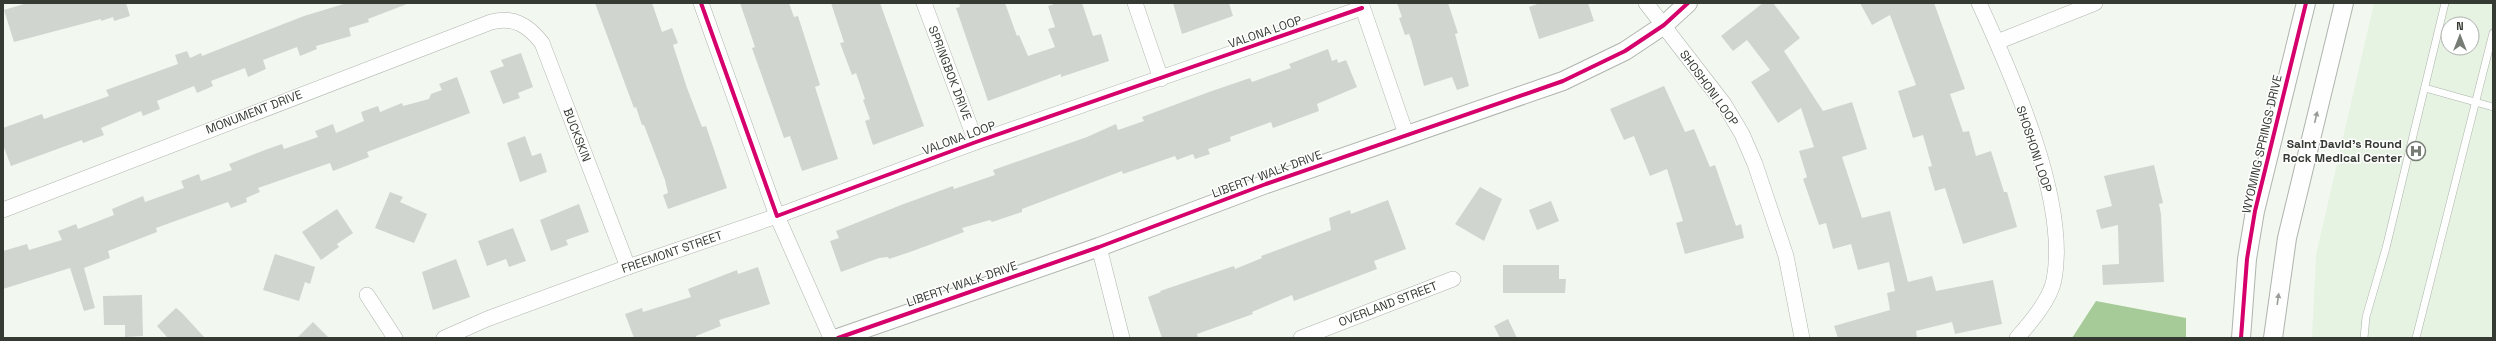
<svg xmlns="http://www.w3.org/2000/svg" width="2496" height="341" font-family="'Space Grotesk',sans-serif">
  <rect width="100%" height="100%" fill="#f2f8f0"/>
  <!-- built -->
  <path fill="#e6f2e2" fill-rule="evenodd" d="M2374 3H2493V338H2312L2316 255ZM2448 24H2472V48H2448Z"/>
  <!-- water -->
  <polygon fill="#a6cb98" points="2096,301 2186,318 2186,338 2072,338"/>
  <!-- building -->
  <g fill="#d0d5cf">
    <polygon points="27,3 126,3 130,16 114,21 113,17 101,21 101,19 14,42 4,10"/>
    <polygon points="347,3 407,4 368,19 369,22 349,28 351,36 316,46 317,49 300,56 297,47 263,60 266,69 248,77 245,68 211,81 213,86 197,93 194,86 157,101 160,109 143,116 141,111 101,128 104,135 83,143 82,140 11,166 3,145 3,128 42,114 44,119 109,96 106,90 178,64 175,55 187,51 190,58 201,53 202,56 304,16"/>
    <polygon points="595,3 652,3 662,32 672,28 678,43 673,45 687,88 702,127 706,126 727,188 668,209 663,195 668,193 665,180 644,125 642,125 636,107 634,108"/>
    <polygon points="740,3 789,3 794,17 798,16 820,85 815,87 838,159 802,171 790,136 784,138 752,48 755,47"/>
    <polygon points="831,3 880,3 924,126 873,145 865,121 870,119 863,100 865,99 856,73 852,75 840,43 844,42"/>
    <polygon points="959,3 1005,3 1017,36 1019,35 1028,56 1055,47 1048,29 1055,27 1048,6 1057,3 1082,3 1093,36 1101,34 1109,61 1061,77 1061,74 988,101 956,8 960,7"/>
    <polygon points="1173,3 1229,3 1233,16 1182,34"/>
    <polygon points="1397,3 1448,3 1458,33 1455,34 1469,86 1457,90 1452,77 1424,86 1411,39 1409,34 1405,35 1399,18 1402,17"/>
    <polygon points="1540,3 1588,3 1594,21 1539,39 1529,7"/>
    <polygon points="1763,3 1773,3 1800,38 1784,51 1823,111 1852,102 1867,149 1842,157 1862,218 1890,211 1908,282 1932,276 1936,291 1993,280 2002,324 1955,334 1952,322 1916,331 1917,338 1838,338 1834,326 1890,310 1887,293 1895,291 1889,262 1858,270 1851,244 1833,249 1826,223 1819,225 1803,179 1807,177 1799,151 1814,147 1801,108 1778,123 1751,82 1770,70 1747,40 1733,51 1721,36"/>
    <polygon points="1860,3 1934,3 1965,89 1950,94 1963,132 1969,131 1976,156 1991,151 2004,192 2007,192 2017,227 1963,244 1945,188 1935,191 1928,167 1932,166 1923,135 1913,138 1898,91 1916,85 1890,15 1872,25"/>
    <polygon points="1328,49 1332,61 1337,59 1338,63 1346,60 1357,87 1317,104 1319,111 1273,128 1271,122 1230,137 1231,141 1208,149 1210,154 1195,159 1193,154 1177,160 1175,156 1123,174 1122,171 1022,209 1022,212 992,222 990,220 962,228 964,232 910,252 889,259 888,257 879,258 841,272 830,241 839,238 836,231 901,205 953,186 954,189 995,175 993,170 1087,137 1116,124 1118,130 1144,121 1142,117 1209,92 1250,78 1252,82 1291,68 1289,64"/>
    <polygon points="521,53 533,87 518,93 520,98 503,104 490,71 504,66 501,60"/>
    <polygon points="457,77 470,113 367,152 369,157 333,171 330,163 258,188 260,192 246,198 247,202 231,208 228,202 156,228 157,232 108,251 110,258 84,268 95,308 84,311 70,268 3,289 3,251 27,244 29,250 62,240 58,231 76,224 78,229 114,215 112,209 143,196 145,202 184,188 181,181 199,174 201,181 232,170 229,164 265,150 282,144 284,149 318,137 315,131 333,124 336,133 364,121 361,112 378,106 380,112 402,103 403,106 429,99 431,94 442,90 439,84"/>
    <polygon points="1664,86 1685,132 1694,129 1710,167 1715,165 1736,226 1741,224 1744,238 1685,254 1676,223 1683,221 1667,169 1650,176 1634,136 1624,140 1610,109"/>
    <polygon points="525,136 532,156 541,153 547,172 520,182 507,143"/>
    <polygon points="2154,165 2163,203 2159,204 2161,214 2164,282 2103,285 2102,265 2119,264 2118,225 2101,229 2096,210 2112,206 2104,176"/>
    <polygon points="1480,187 1502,199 1484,241 1455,224"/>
    <polygon points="390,192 403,197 400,202 427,214 414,243 375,228"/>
    <polygon points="1388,200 1406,249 1374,261 1377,269 1294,301 1292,295 1252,312 1253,314 1197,334 1198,338 1162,338 1148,297 1161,292 1160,291 1234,266 1235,269 1262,258 1261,256 1331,230 1329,218 1350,210 1351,214"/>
    <polygon points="1551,201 1559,221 1537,230 1529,210"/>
    <polygon points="579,204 589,232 566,240 568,245 551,251 540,220"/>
    <polygon points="337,209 353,233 337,244 339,247 321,260 302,232"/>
    <polygon points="513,228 526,261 509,267 506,259 487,266 478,241"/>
    <polygon points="275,254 315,267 310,284 305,282 299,301 263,290"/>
    <polygon points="456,259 470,297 433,310 422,272"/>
    <polygon points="1503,265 1559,265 1559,279 1566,279 1565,293 1503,293"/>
    <polygon points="758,267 770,304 719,320 721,326 696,336 696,338 634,338 625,314 642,308 643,312 691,297 688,289 737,270 738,274"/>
    <polygon points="142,295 143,336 125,337 125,325 104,325 103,296"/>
    <polygon points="176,308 182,313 205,338 168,338 157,326"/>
    <polygon points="1508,319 1517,338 1500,338 1494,326"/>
    <polygon points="313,322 329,338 297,338"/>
  </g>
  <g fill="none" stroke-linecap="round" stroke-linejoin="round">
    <defs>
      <g id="service">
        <polyline points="2425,88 2493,107"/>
        <polyline points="2364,338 2366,317 2386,248 2445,3"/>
        <polyline points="2416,338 2493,33"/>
      </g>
      <g id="minor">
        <polyline points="701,3 777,216 976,142 1362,8"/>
        <polyline points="924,3 976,142"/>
        <polyline points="1135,3 1161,79"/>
        <polyline points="1361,3 1406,134"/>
        <polyline points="1646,3 1724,104 1742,134 1755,164 1786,256 1802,338"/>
        <path d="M1979 3C2012 75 2069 201 2054 280 2050 300 2030 323 2017 338"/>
        <polyline points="1997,42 2095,3"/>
        <path d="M3 210 491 22C513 16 528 25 542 43L628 267"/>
        <polyline points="1099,247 1122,338"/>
        <polyline points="367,295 395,338"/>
        <polyline points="444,338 487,319 628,267 777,216 831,338"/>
        <polyline points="1301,338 1453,279"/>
      </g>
      <g id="tertiary">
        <polyline points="838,338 1099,247 1266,184 1563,81 1625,51 1664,25 1688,3"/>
        <polyline points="2241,338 2247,259 2255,211 2306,3"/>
        <polyline points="2273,338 2287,238 2344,3"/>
      </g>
    </defs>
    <!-- service casing -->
    <use href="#service" stroke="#afb4ae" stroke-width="8"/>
    <!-- minor casing -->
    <use href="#minor" stroke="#afb4ae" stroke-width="16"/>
    <!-- tertiary casing -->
    <use href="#tertiary" stroke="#afb4ae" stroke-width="20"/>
    <!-- service -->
    <use href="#service" stroke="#fdfefd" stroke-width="7"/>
    <!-- minor -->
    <use href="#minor" stroke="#fdfefd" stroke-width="15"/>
    <!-- tertiary -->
    <use href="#tertiary" stroke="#fdfefd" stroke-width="18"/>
    <defs>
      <g id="cycleway">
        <polyline points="701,3 777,216 976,142 1362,8"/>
        <polyline points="838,338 1099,247 1266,184 1563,81 1625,51 1664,25 1688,3"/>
        <polyline points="2241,338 2247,259 2255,211 2306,3"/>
      </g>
    </defs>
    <!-- cycleway casing -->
    <use href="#cycleway" stroke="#fff" stroke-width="6"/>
    <!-- cycleway -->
    <use href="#cycleway" stroke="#d6006c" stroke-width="4"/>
  </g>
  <!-- one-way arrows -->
  <defs><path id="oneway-solid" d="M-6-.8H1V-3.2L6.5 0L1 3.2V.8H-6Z"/></defs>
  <g fill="#999c98">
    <use href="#oneway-solid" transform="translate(2316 117) rotate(-77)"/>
    <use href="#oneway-solid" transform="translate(2278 299) rotate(-82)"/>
  </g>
  <!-- icons -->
  <defs>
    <symbol id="hospital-ring" viewBox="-11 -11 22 22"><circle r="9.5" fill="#fff" stroke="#777c75" stroke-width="1.5"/><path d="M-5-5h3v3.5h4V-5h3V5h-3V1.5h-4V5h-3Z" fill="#777c75"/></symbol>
  </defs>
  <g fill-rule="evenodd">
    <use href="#hospital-ring" x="2405" y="140" width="22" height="22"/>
  </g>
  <g text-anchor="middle" stroke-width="3" stroke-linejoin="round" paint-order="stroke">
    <!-- street labels -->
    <g font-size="12" fill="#353a33" stroke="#fff">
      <text transform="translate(1265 32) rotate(-19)" y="4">VALONA LOOP</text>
      <text transform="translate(950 73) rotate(69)" y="4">SPRINGBOK DRIVE</text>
      <text transform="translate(1709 88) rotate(54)" y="4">SHOSHONI LOOP</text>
      <text transform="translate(254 112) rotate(-21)" y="4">MONUMENT DRIVE</text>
      <text transform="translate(577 135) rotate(69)" y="4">BUCKSKIN</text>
      <text transform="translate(959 138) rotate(-20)" y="4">VALONA LOOP</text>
      <text transform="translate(2262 144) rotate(-77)" y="4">WYOMING SPRINGS DRIVE</text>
      <text transform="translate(2034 149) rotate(72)" y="4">SHOSHONI LOOP</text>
      <text transform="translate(1267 174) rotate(-20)" y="4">LIBERTY WALK DRIVE</text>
      <text transform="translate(672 252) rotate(-19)" y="4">FREEMONT STREET</text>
      <text transform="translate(962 284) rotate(-19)" y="4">LIBERTY WALK DRIVE</text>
      <text transform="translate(1388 304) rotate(-21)" y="4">OVERLAND STREET</text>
    </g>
    <!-- poi labels -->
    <g font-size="12" font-weight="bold" fill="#353a33" stroke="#fff" text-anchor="end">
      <text x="2402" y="148">Saint David's Round<tspan x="2402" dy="14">Rock Medical Center</tspan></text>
    </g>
  </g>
  <!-- border -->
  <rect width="2496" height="341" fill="none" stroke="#353a33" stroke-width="8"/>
  <!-- north arrow -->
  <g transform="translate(2460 36)"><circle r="19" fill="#ffffff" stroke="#aeb0ad"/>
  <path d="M0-3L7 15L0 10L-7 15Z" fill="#777c75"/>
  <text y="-6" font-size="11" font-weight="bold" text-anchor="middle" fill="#353a33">N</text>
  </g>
</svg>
